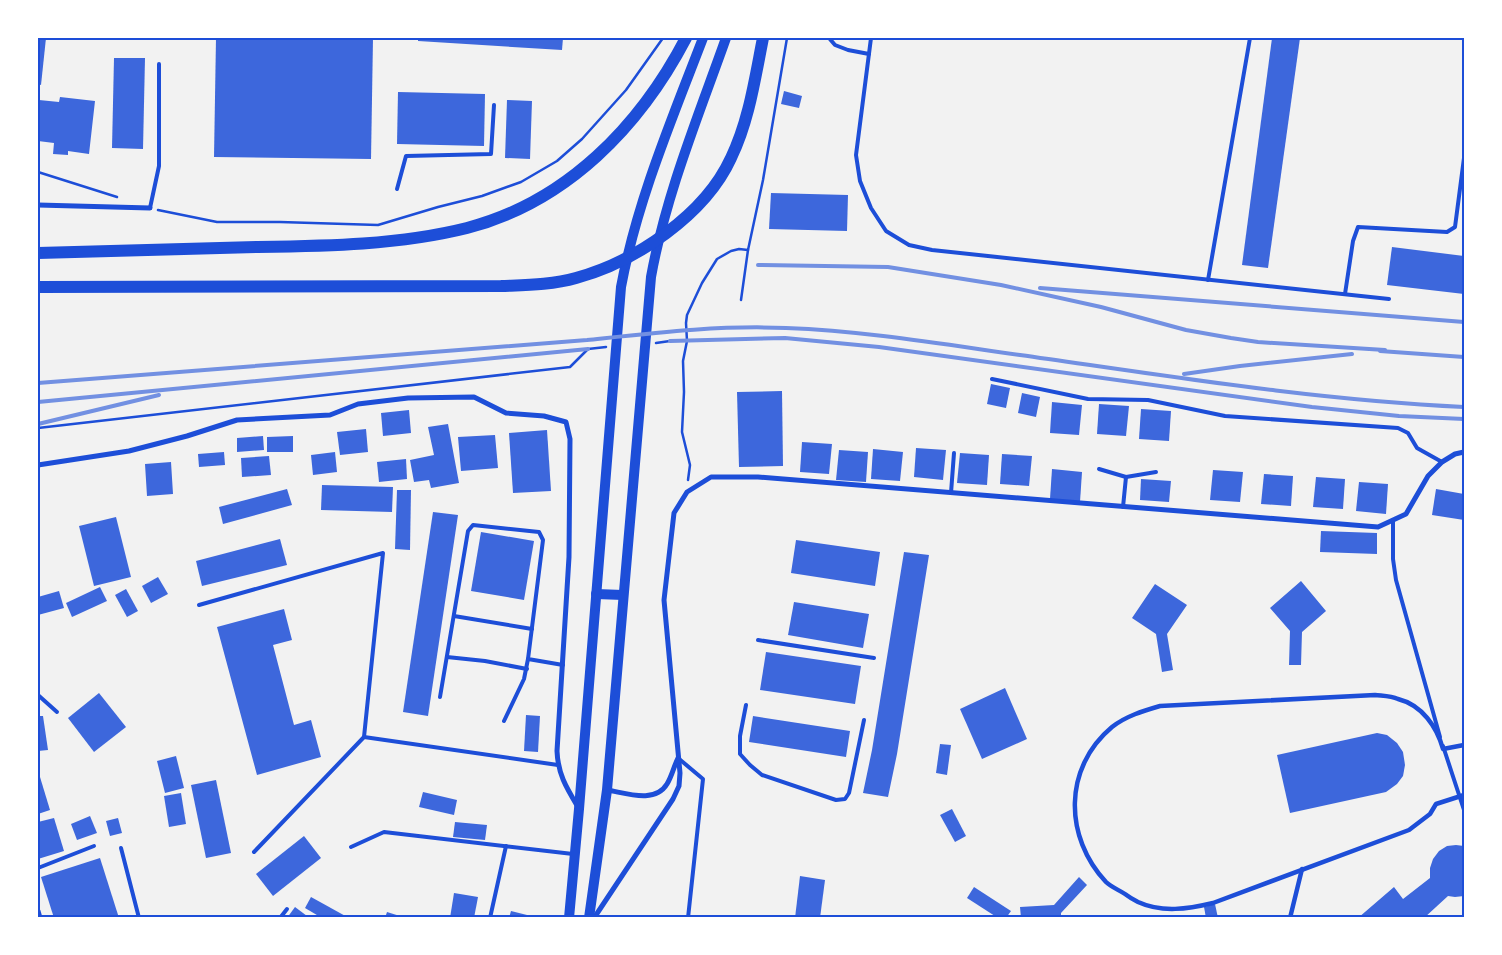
<svg xmlns="http://www.w3.org/2000/svg" width="1502" height="955" font-family="'Exo 2',sans-serif">
  <rect width="100%" height="100%" fill="#f2f2f2"/>
  <!-- building -->
  <g fill="#3d67dc">
    <polygon points="38,38 46,38 41,85 38,84"/>
    <polygon points="216,38 373,38 371,159 214,157"/>
    <polygon points="418,38 563,38 562,50 418,41"/>
    <polygon points="1272,38 1300,38 1268,268 1242,265"/>
    <polygon points="114,58 145,58 143,149 112,148"/>
    <polygon points="784,91 802,96 799,108 781,104"/>
    <polygon points="398,92 485,94 484,146 397,144"/>
    <polygon points="60,97 95,101 89,154 68,151 68,155 53,154 54,143 38,141 39,100 59,102"/>
    <polygon points="507,100 532,101 530,159 505,158"/>
    <polygon points="771,193 848,195 847,231 769,229"/>
    <polygon points="1392,247 1464,256 1464,294 1387,285"/>
    <polygon points="991,384 1010,388 1006,408 987,404"/>
    <polygon points="782,391 783,466 739,467 737,392"/>
    <polygon points="1022,393 1040,397 1036,417 1018,413"/>
    <polygon points="1052,402 1082,405 1079,435 1050,433"/>
    <polygon points="1099,404 1129,406 1126,436 1097,434"/>
    <polygon points="1141,409 1171,411 1169,441 1139,439"/>
    <polygon points="409,410 411,433 383,436 381,413"/>
    <polygon points="448,424 459,483 431,488 429,480 414,482 410,460 434,455 428,427"/>
    <polygon points="366,429 368,452 340,455 337,432"/>
    <polygon points="547,430 551,491 513,493 509,433"/>
    <polygon points="495,435 498,468 461,471 458,437"/>
    <polygon points="263,436 264,450 237,452 237,438"/>
    <polygon points="293,436 293,452 267,452 267,437"/>
    <polygon points="802,442 832,444 829,474 800,472"/>
    <polygon points="916,448 946,450 943,480 914,477"/>
    <polygon points="873,449 903,452 900,481 871,479"/>
    <polygon points="839,450 868,452 866,482 836,480"/>
    <polygon points="224,452 225,465 199,467 198,454"/>
    <polygon points="335,452 337,472 313,475 311,455"/>
    <polygon points="960,453 989,455 987,485 957,483"/>
    <polygon points="1002,454 1032,456 1029,486 1000,484"/>
    <polygon points="269,456 271,475 242,477 241,458"/>
    <polygon points="406,459 407,479 379,482 377,462"/>
    <polygon points="171,462 173,494 147,496 145,464"/>
    <polygon points="1052,469 1082,472 1080,502 1050,499"/>
    <polygon points="1213,470 1243,472 1240,502 1210,500"/>
    <polygon points="1264,474 1293,476 1291,506 1261,504"/>
    <polygon points="1316,477 1345,479 1343,509 1313,507"/>
    <polygon points="1141,479 1171,481 1169,502 1140,500"/>
    <polygon points="1359,482 1388,484 1386,514 1356,511"/>
    <polygon points="322,485 393,487 392,512 321,510"/>
    <polygon points="287,489 292,505 223,524 219,507"/>
    <polygon points="1436,489 1464,494 1464,520 1432,515"/>
    <polygon points="397,490 411,490 410,550 395,549"/>
    <polygon points="433,512 458,515 428,716 403,712"/>
    <polygon points="116,517 131,577 94,586 79,526"/>
    <polygon points="1321,531 1377,533 1377,554 1320,552"/>
    <polygon points="481,532 534,541 524,600 471,591"/>
    <polygon points="280,539 287,565 202,586 196,561"/>
    <polygon points="796,540 880,552 875,586 791,573"/>
    <polygon points="904,552 929,555 897,754 888,797 863,793 872,750"/>
    <polygon points="158,577 168,594 151,603 142,586"/>
    <polygon points="1301,581 1326,611 1302,632 1301,665 1289,665 1290,631 1270,608"/>
    <polygon points="1155,584 1187,605 1167,634 1173,670 1162,672 1156,634 1132,618"/>
    <polygon points="100,587 107,601 72,617 66,603"/>
    <polygon points="126,589 138,611 127,617 115,595"/>
    <polygon points="59,591 64,608 38,615 38,597"/>
    <polygon points="794,602 869,614 863,648 788,635"/>
    <polygon points="284,609 292,640 273,645 294,725 311,720 321,757 257,775 217,627"/>
    <polygon points="766,652 861,666 855,704 760,690"/>
    <polygon points="1005,688 1027,739 982,759 960,709"/>
    <polygon points="99,693 126,727 94,752 68,718"/>
    <polygon points="526,715 540,716 538,752 524,751"/>
    <polygon points="38,716 43,716 48,750 38,751"/>
    <polygon points="753,716 850,731 846,757 749,742"/>
    <polygon points="1377,733 1387,735 1397,743 1403,752 1405,765 1403,776 1397,784 1386,792 1290,813 1277,755"/>
    <polygon points="940,744 951,745 947,775 936,773"/>
    <polygon points="176,756 184,788 165,793 157,761"/>
    <polygon points="40,777 50,810 38,814 38,778"/>
    <polygon points="216,780 231,853 206,858 191,785"/>
    <polygon points="423,792 457,800 454,815 419,807"/>
    <polygon points="181,793 186,824 169,827 164,796"/>
    <polygon points="952,809 966,836 955,842 940,815"/>
    <polygon points="90,816 97,833 77,840 71,824"/>
    <polygon points="54,818 64,851 38,859 38,822"/>
    <polygon points="118,818 122,833 110,836 106,821"/>
    <polygon points="455,822 487,825 485,840 453,837"/>
    <polygon points="304,836 321,858 273,896 256,874"/>
    <polygon points="1456,845 1464,846 1464,896 1455,897 1448,896 1424,918 1358,918 1394,887 1403,899 1430,878 1430,868 1433,859 1439,851 1447,846"/>
    <polygon points="100,858 119,918 54,918 41,877"/>
    <polygon points="800,876 825,880 820,918 795,918"/>
    <polygon points="1079,877 1087,885 1061,913 1061,918 1021,918 1020,907 1054,905"/>
    <polygon points="974,887 1011,911 1006,918 998,918 967,898"/>
    <polygon points="454,893 478,897 474,918 450,918"/>
    <polygon points="311,897 349,918 322,918 305,908"/>
    <polygon points="1215,904 1218,918 1206,918 1204,907"/>
    <polygon points="295,907 307,916 306,918 287,918"/>
    <polygon points="511,911 535,917 535,918 509,918"/>
    <polygon points="387,912 403,917 402,918 385,918"/>
  </g>
  <g fill="none" stroke-linecap="round" stroke-linejoin="round">
    <!-- path -->
    <g stroke="#1d4ed8" stroke-width="2.5">
      <polyline points="38,172 117,197"/>
      <polyline points="158,210 217,222 280,222 378,225 438,207 482,196 521,182 557,161 582,139 626,90 663,38"/>
      <polyline points="741,300 748,250"/>
      <polyline points="656,343 670,341"/>
      <polyline points="38,428 570,367 588,349 606,347"/>
      <polyline points="688,480 690,465 682,432 684,392 683,361 687,341 686,323 687,315 702,283 717,259 731,251 739,249 748,250 763,180 787,38"/>
    </g>
    <!-- service -->
    <g stroke="#1d4ed8" stroke-width="4">
      <polyline points="829,38 835,45 848,50 869,54"/>
      <polyline points="871,38 856,155 860,181 871,208 886,231 909,245 932,250 1389,299"/>
      <polyline points="397,189 406,156 491,154 494,105"/>
      <polyline points="150,208 159,166 159,64"/>
      <polyline points="1208,280 1250,38"/>
      <polyline points="1345,294 1353,241 1358,227 1447,232 1455,227 1464,158"/>
      <polyline points="992,379 1088,399 1148,400 1225,416 1398,428 1408,433 1417,448 1442,462"/>
      <polyline points="1099,469 1126,477"/>
      <polyline points="951,493 954,453"/>
      <polyline points="1123,507 1126,477 1156,472"/>
      <polyline points="1393,520 1393,559 1396,580 1440,737"/>
      <polyline points="199,605 383,553 364,737 254,852"/>
      <polyline points="454,616 532,629"/>
      <polyline points="758,640 874,658"/>
      <polyline points="447,657 485,661 527,669"/>
      <polyline points="38,695 57,712"/>
      <polyline points="440,697 468,531 473,525 539,532 543,540 528,659 563,665"/>
      <polyline points="746,705 740,736 740,754 750,765 762,775 836,800 845,799 849,793 864,720"/>
      <polyline points="504,721 524,679 528,659"/>
      <polyline points="364,737 558,765"/>
      <polyline points="1443,746 1464,810"/>
      <polyline points="678,758 703,779 688,918"/>
      <polyline points="351,847 384,832 573,854"/>
      <polyline points="121,848 139,918"/>
      <polyline points="38,868 94,846"/>
      <polyline points="280,918 287,909"/>
      <polyline points="490,918 506,846"/>
    </g>
    <!-- pedestrian -->
    <g stroke="#1d4ed8" stroke-width="4.5">
      <path d="M1464 745 1443 749C1437 727 1422 705 1398 699 1391 696 1383 696 1375 695L1160 706C1143 711 1126 716 1112 727 1063 768 1064 837 1106 882 1111 887 1119 890 1125 894 1129 897 1134 900 1138 902 1162 913 1188 909 1213 903L1409 830 1430 814 1436 804 1464 795"/>
      <polyline points="1290,918 1302,869"/>
    </g>
    <!-- minor -->
    <g stroke="#1d4ed8" stroke-width="5">
      <polyline points="38,205 150,208"/>
      <path d="M38 465 129 451 187 436 237 420 330 415 358 404 408 398 474 397 506 413 544 416 566 422 570 439 569 557 557 751C558 774 566 787 578 807"/>
      <path d="M607 790C626 793 655 804 667 784 672 776 674 766 678 758"/>
      <polyline points="38,911 40,918"/>
      <polyline points="594,918 673,799 679,786 680,773 664,600 674,513 687,492 711,477 758,477 1378,527 1406,514 1428,476 1442,462 1455,454 1464,452"/>
    </g>
    <!-- secondary -->
    <g stroke="#1d4ed8" stroke-width="10">
      <polyline points="596,594 623,595"/>
      <path d="M569 918 579 809 621 287C637 201 672 119 703 38"/>
      <path d="M589 918 607 790 651 277C666 194 698 117 726 38"/>
    </g>
    <!-- trunk -->
    <g stroke="#1d4ed8" stroke-width="12">
      <path d="M38 253C111 251 184 249 257 247 327 246 399 245 467 228 567 202 640 126 686 38"/>
      <path d="M38 287 501 286C525 285 552 285 576 278 635 262 705 215 731 158 749 121 755 78 763 38"/>
    </g>
    <!-- rail -->
    <g stroke="#7290e2" stroke-width="4">
      <polyline points="758,265 888,267 1001,285 1101,307 1186,330 1231,338 1258,342 1385,350"/>
      <polyline points="1040,288 1464,322"/>
      <polyline points="670,341 785,338 879,347 1312,407 1399,416 1464,419"/>
      <polyline points="1380,351 1464,357"/>
      <polyline points="1184,374 1240,366 1352,354"/>
      <path d="M38 383 587 340C653 333 720 325 786 328 865 331 942 344 1020 355 1168 376 1315 400 1464 407"/>
      <polyline points="38,402 588,349"/>
      <polyline points="38,424 159,395"/>
    </g>
  </g>
  <!-- border -->
  <rect width="1502" height="955" fill="none" stroke="#ffffff" stroke-width="78"/>
  <rect x="39" y="39" width="1424" height="877" fill="none" stroke="#1d4ed8" stroke-width="2"/>
</svg>
